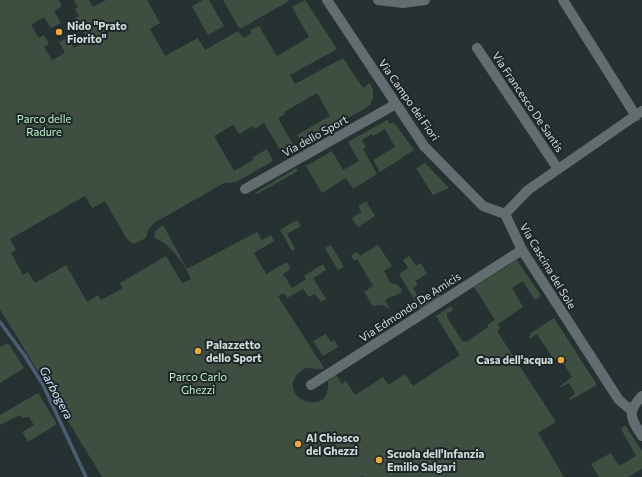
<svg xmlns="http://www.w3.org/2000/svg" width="642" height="477" font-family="Commissioner,sans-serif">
  <rect width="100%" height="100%" fill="#263132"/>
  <!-- green -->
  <g fill="#3e4f42">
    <path d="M0 0H59L62 6 54 11 61 23 51 28 44 17 31 25 39 38 44 35 49 44 44 47 52 60 65 53 59 42 68 38 74 48 88 40 80 26 75 29 73 25 77 22 75 18 79 16 75 9 78 7 74 0H89L93 7 106 0H147L160 23 150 29 165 56 198 38 205 50 238 31 244 38 252 33 250 30 259 26 277 56 309 37 292 7 305 0 337 49 290 75 295 84 343 58 363 88 370 83C375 91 374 99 369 106L303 144 297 135 330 116 317 93 284 112 285 114 278 118 295 148 283 155 264 123 255 129 253 126 239 134 233 125 214 136 234 171 253 160 252 158 267 149 273 161 236 182 224 183 154 223 148 230 146 238 133 244 126 238 105 201 92 208 85 196 10 239 16 250 11 253 23 275 28 272 35 283 66 265 87 302 98 295 101 300 123 288 120 283 166 256 182 283 191 279C186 266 168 241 154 238L155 231 163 225 187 269 257 232 262 240 271 235 274 241 254 253 266 274 287 262 290 267 289 270 283 274 292 288 306 279 304 276 323 264 326 270 313 278 326 299 321 302 315 294 309 297 303 289 287 298 284 293 278 296 324 368C317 372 308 364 301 371 271 396 332 422 328 381L336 375 342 384 346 381 355 395 383 377 388 385 405 374 413 386 460 355 436 316 451 306 453 310 447 314V317L462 341 466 342 488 327V324L495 320 474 287 517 260 541 296 535 300 523 281 512 288 523 307 498 324 500 328 497 331 556 422 538 433 564 477H365L361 476 360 477H102L0 309Z"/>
    <polygon points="203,0 209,0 224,26 208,35 192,6"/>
    <polygon points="223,0 288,0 289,1 242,28 239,28"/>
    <polygon points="387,120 390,124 394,122 414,150 380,172 373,160 395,147 385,129 373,136 372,134 362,140 366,147 363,149 377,174 353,189 346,178 322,193 306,166 332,151 343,170 359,161 348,142"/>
    <polygon points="425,163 449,188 433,195 416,168"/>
    <polygon points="296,168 298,171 257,194 255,193"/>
    <polygon points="366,201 375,216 358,227 352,218 362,212 358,206"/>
    <polygon points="297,220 301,226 287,234 295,249 292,251 280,230"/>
    <polygon points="331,245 344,267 338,270 325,248"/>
    <polygon points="378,245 392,266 384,271 391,283 398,285 402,290 401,293 395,296 392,296 385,300 390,309 383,305 373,306 364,292 373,286 357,259 354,261 351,255 357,252 360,256"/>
    <polygon points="409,256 416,266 421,263 427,274 415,281 418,285 413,288 422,303 439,293 441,296 420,309 399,274 408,268 403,260"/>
    <polygon points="554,318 597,385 570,400 569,398 575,394 569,383 561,387 560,386 572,377 564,364 567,361 562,355 554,360 537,334 529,339 529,337 531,333"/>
    <polygon points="326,334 331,342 334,340 338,347 323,356 313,341"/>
    <polygon points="8,343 24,368 0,383 0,347"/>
    <polygon points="38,393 57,424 28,442 22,432 34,425 29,417 22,418 20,415 0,425 0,415"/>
    <polygon points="625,425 642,451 642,469 628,477 599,477 591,464 611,453 619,466 636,456 621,429"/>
  </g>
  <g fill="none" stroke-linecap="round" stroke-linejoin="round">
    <!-- stream -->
    <polyline stroke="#495d73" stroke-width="3.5" points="0,322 25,356 43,385 86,477"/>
    <!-- minor -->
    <g stroke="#616d6e" stroke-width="10">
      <polyline points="327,0 424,146 483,206 505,214"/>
      <polyline points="378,0 403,3 425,0"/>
      <polyline points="563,0 636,116"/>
      <polyline points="477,48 558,169"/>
      <polyline points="245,189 396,104"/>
      <polyline points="505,214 522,250 619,400 631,410"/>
      <polyline points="505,214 528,190 642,111"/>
      <polyline points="311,385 522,250"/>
      <path d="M642 396C626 412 631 419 642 436"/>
    </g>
  </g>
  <!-- markers -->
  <g fill="#eda83b" stroke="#1d2728" stroke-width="1.5">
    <circle cx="59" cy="32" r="4"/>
    <circle cx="198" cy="351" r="4"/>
    <circle cx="561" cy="360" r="4"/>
    <circle cx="298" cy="444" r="4"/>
    <circle cx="379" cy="460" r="4"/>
  </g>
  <g text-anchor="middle" stroke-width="4" stroke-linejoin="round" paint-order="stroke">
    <!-- poi labels -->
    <g font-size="11" font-weight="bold" fill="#d5dcdc" stroke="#1d2728" text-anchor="start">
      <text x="67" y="30">Nido "Prato<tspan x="67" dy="13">Fiorito"</tspan></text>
      <text x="206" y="349">Palazzetto<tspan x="206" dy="13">dello Sport</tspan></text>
      <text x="553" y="364" text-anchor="end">Casa dell'acqua</text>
      <text x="306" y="442">Al Chiosco<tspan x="306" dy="13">del Ghezzi</tspan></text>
      <text x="387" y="458">Scuola dell'Infanzia<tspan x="387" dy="13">Emilio Salgari</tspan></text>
    </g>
    <!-- street labels -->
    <g font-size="11" fill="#d5dcdc" stroke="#1d2728">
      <text transform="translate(409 100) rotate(55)" y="4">Via Campo dei Fiori</text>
      <text transform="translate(528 102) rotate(56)" y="4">Via Francesco De Santis</text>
      <text transform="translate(315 136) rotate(-29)" y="4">Via dello Sport</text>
      <text transform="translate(548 266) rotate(59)" y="4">Via Cascina del Sole</text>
      <text transform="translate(410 307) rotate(-33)" y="4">Via Edmondo De Amicis</text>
    </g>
    <!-- park labels -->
    <g font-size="11" fill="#c0f1c9" stroke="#1d2728">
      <text x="44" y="123">Parco delle<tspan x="44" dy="13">Radure</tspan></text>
      <text x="198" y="381">Parco Carlo<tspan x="198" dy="13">Ghezzi</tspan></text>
    </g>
    <!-- water labels -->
    <g font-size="12" font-style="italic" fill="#cde5ff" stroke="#1d2728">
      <text transform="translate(56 393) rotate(62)" y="4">Garbogera</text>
    </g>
  </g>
</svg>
